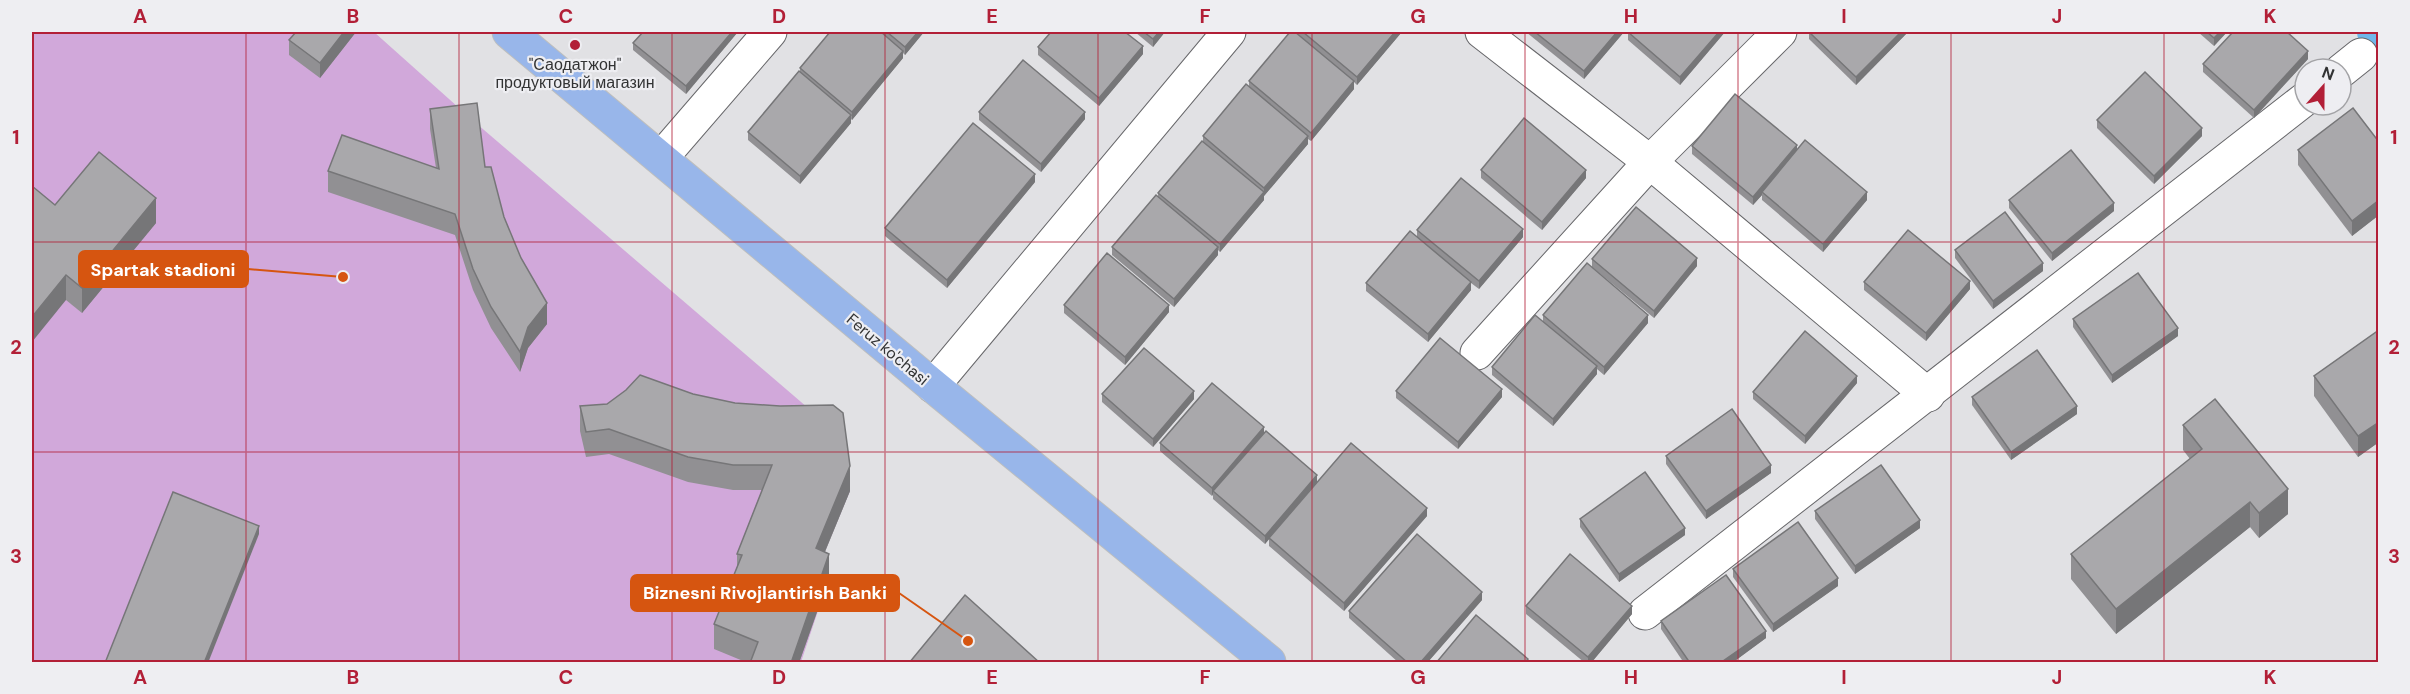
<svg xmlns="http://www.w3.org/2000/svg" width="2410" height="694" font-family="'DM Sans',sans-serif">
  <rect width="100%" height="100%" fill="#e1e1e4"/>
  <!-- green -->
  <polygon fill="#d1a8da" points="32,32 374,32 477,124 843,438 850,491 816,573 829,578 801,662 32,662"/>
  <g fill="none" stroke-linecap="round" stroke-linejoin="round">
    <!-- canal -->
    <polyline stroke="#70b7ea" stroke-width="36" points="2375,32 2378,36"/>
    <defs>
      <g id="minor">
        <polyline points="1482,32 1650,162 1928,395"/>
        <polyline points="2341,71 2361,55"/>
        <polyline points="662,157 770,32"/>
        <polyline points="1477,353 1650,162 1780,32"/>
        <polyline points="933,386 1229,32"/>
        <polyline points="1645,613 2305,99"/>
      </g>
      <polyline id="major" points="509,32 933,386 1269,662"/>
    </defs>
    <!-- minor casing -->
    <use href="#minor" stroke="#67676a" stroke-width="35"/>
    <!-- major casing -->
    <use href="#major" stroke="#bdbebe" stroke-width="35"/>
    <!-- minor -->
    <use href="#minor" stroke="#fff" stroke-width="33"/>
    <!-- major -->
    <use href="#major" stroke="#98b6ea" stroke-width="33"/>
  </g>
  <!-- wall -->
  <g fill="#919093">
    <polygon points="296,32 356,32 320,78 289,55 289,40"/>
    <polygon points="737,32 737,33 686,94 633,50 633,43"/>
    <polygon points="830,32 924,32 905,55 903,53 903,58 852,120 851,119 851,123 800,184 748,140 748,132 800,72 800,68"/>
    <polygon points="1135,32 1165,32 1153,47"/>
    <polygon points="1290,32 1401,32 1401,33 1357,85 1354,82 1354,89 1311,141 1308,139 1308,144 1264,196 1264,195 1264,200 1220,252 1218,250 1218,255 1174,307 1112,255 1112,247 1158,197 1158,193 1203,142 1203,136 1249,86 1249,81"/>
    <polygon points="1526,32 1624,32 1584,79"/>
    <polygon points="1628,32 1725,32 1680,85 1628,40"/>
    <polygon points="1809,32 1908,32 1856,85 1809,39"/>
    <polygon points="2198,32 2227,32 2214,46"/>
    <polygon points="1038,47 1143,54 1099,106 1038,55"/>
    <polygon points="2308,59 2254,118 2203,72 2203,64"/>
    <polygon points="430,109 485,167 504,217 547,324 528,348 520,372 491,328 473,290 455,235 328,192 328,171 436,168 430,129"/>
    <polygon points="979,112 1085,119 1041,172 979,120"/>
    <polygon points="2097,120 2202,136 2154,184 2097,128"/>
    <polygon points="2379,142 2379,215 2352,236 2298,165 2298,150"/>
    <polygon points="1692,146 1797,150 1867,200 1823,252 1762,200 1762,195 1753,205 1692,154"/>
    <polygon points="1481,170 1586,178 1542,230 1481,178"/>
    <polygon points="1035,182 947,288 885,236 885,228"/>
    <polygon points="2009,200 2114,211 2052,261 2009,208"/>
    <polygon points="55,205 156,223 82,313 66,300"/>
    <polygon points="1417,230 1523,237 1479,289 1471,283 1471,290 1428,342 1366,291 1366,283 1417,237"/>
    <polygon points="1955,250 2043,271 1993,309 1955,258"/>
    <polygon points="1592,259 1697,266 1654,318 1592,267"/>
    <polygon points="1864,282 1970,289 1926,341 1864,290"/>
    <polygon points="1064,305 1169,312 1125,365 1064,313"/>
    <polygon points="1543,315 1648,323 1604,375 1597,369 1597,374 1553,426 1492,375 1492,367 1543,321"/>
    <polygon points="2073,319 2178,336 2112,383 2073,327"/>
    <polygon points="2379,330 2379,442 2358,457 2314,396 2314,376"/>
    <polygon points="1857,383 1805,444 1753,399 1753,392"/>
    <polygon points="1396,391 1502,397 1458,449 1396,398"/>
    <polygon points="1102,394 1194,399 1153,447 1102,402"/>
    <polygon points="1972,397 2077,414 2011,460 1972,405"/>
    <polygon points="607,404 850,491 825,552 829,578 799,663 748,663 714,649 714,624 737,567 737,554 762,490 733,490 688,482 609,454 586,457 580,431 580,406"/>
    <polygon points="2183,425 2288,514 2259,538 2250,527 2116,634 2071,579 2071,554 2190,459 2183,450"/>
    <polygon points="1264,432 1317,482 1427,516 1344,611 1269,546 1269,539 1265,544 1213,499 1213,494 1212,496 1160,451 1160,443"/>
    <polygon points="1666,456 1771,473 1706,519 1666,464"/>
    <polygon points="1815,511 1920,528 1855,574 1815,519"/>
    <polygon points="1580,519 1685,535 1619,582 1580,527"/>
    <polygon points="1733,569 1838,586 1773,632 1733,577"/>
    <polygon points="1482,600 1427,663 1399,663 1349,618 1349,611"/>
    <polygon points="1526,606 1632,614 1591,663 1585,663 1526,614"/>
    <polygon points="1661,621 1766,638 1732,663 1684,663 1661,629"/>
  </g>
  <!-- shaded-wall -->
  <g fill="#767678">
    <polygon points="344,32 356,32 320,78 320,63"/>
    <polygon points="732,32 737,32 737,33 686,94 686,86"/>
    <polygon points="918,32 924,32 905,55 905,47"/>
    <polygon points="1159,32 1165,32 1153,47 1153,39"/>
    <polygon points="1395,32 1401,32 1401,33 1357,85 1357,77"/>
    <polygon points="1617,32 1624,32 1584,79 1584,71"/>
    <polygon points="1719,32 1725,32 1680,85 1680,77"/>
    <polygon points="1901,32 1908,32 1856,85 1856,77"/>
    <polygon points="2220,32 2227,32 2214,46 2214,38"/>
    <polygon points="1143,46 1143,54 1099,106 1099,98"/>
    <polygon points="903,51 903,58 852,120 852,112"/>
    <polygon points="2308,51 2308,59 2254,118 2254,110"/>
    <polygon points="1354,81 1354,89 1311,141 1311,133"/>
    <polygon points="1085,112 1085,119 1041,172 1041,164"/>
    <polygon points="851,115 851,123 800,184 800,176"/>
    <polygon points="2202,128 2202,136 2154,184 2154,176"/>
    <polygon points="1308,136 1308,144 1264,196 1264,188"/>
    <polygon points="1797,145 1797,153 1762,192 1762,195 1753,205 1753,197"/>
    <polygon points="1586,170 1586,178 1542,230 1542,222"/>
    <polygon points="1035,174 1035,182 947,288 947,280"/>
    <polygon points="1264,192 1264,200 1220,252 1220,244"/>
    <polygon points="1867,192 1867,200 1823,252 1823,244"/>
    <polygon points="156,198 156,223 82,313 82,288"/>
    <polygon points="2379,200 2379,215 2352,236 2352,221"/>
    <polygon points="2114,203 2114,211 2052,261 2052,253"/>
    <polygon points="1523,229 1523,237 1479,289 1479,281"/>
    <polygon points="1218,247 1218,255 1174,307 1174,299"/>
    <polygon points="1697,258 1697,266 1654,318 1654,311"/>
    <polygon points="2043,263 2043,271 1993,309 1993,301"/>
    <polygon points="66,275 66,300 32,342 32,317"/>
    <polygon points="1970,281 1970,289 1926,341 1926,333"/>
    <polygon points="1471,282 1471,290 1428,342 1428,334"/>
    <polygon points="547,303 547,324 528,348 520,372 520,352 528,327"/>
    <polygon points="1169,305 1169,312 1125,365 1125,357"/>
    <polygon points="1648,315 1648,323 1604,375 1604,367"/>
    <polygon points="2178,328 2178,336 2112,383 2112,375"/>
    <polygon points="1597,366 1597,374 1553,426 1553,419"/>
    <polygon points="1857,376 1857,383 1805,444 1805,436"/>
    <polygon points="1502,389 1502,397 1458,449 1458,442"/>
    <polygon points="1194,391 1194,399 1153,447 1153,439"/>
    <polygon points="2077,406 2077,414 2011,460 2011,452"/>
    <polygon points="2379,422 2379,442 2358,457 2358,436"/>
    <polygon points="1264,427 1264,435 1213,491 1213,494 1212,496 1212,488"/>
    <polygon points="1771,465 1771,473 1706,519 1706,511"/>
    <polygon points="850,466 850,491 816,573 816,548"/>
    <polygon points="1317,475 1317,483 1265,544 1265,536"/>
    <polygon points="2288,489 2288,514 2259,538 2259,513"/>
    <polygon points="2250,502 2250,527 2116,634 2116,609"/>
    <polygon points="1427,508 1427,516 1344,611 1344,603"/>
    <polygon points="1920,520 1920,528 1855,574 1855,566"/>
    <polygon points="259,526 259,534 208,663 204,663"/>
    <polygon points="1685,528 1685,535 1619,582 1619,574"/>
    <polygon points="829,554 829,578 799,663 791,663"/>
    <polygon points="1838,578 1838,586 1773,632 1773,624"/>
    <polygon points="1482,592 1482,600 1427,663 1420,663"/>
    <polygon points="1632,606 1632,614 1591,663 1588,663 1588,657"/>
    <polygon points="1766,631 1766,638 1732,663 1720,663"/>
  </g>
  <!-- building -->
  <g fill="#a9a8ab" stroke="#767678" stroke-width="1.5">
    <polygon points="296,32 344,32 320,63 289,40"/>
    <polygon points="643,32 732,32 686,86 633,43"/>
    <polygon points="830,32 881,32 903,51 852,112 800,68"/>
    <polygon points="887,32 918,32 905,47"/>
    <polygon points="1051,32 1125,32 1143,46 1099,98 1038,47"/>
    <polygon points="1144,32 1159,32 1153,39"/>
    <polygon points="1290,32 1295,32 1354,81 1311,133 1249,81"/>
    <polygon points="1303,32 1395,32 1357,77"/>
    <polygon points="1535,32 1617,32 1584,71"/>
    <polygon points="1628,32 1719,32 1680,77"/>
    <polygon points="1809,32 1901,32 1856,77"/>
    <polygon points="2207,32 2220,32 2214,38"/>
    <polygon points="2233,32 2287,32 2308,51 2254,110 2203,64"/>
    <polygon points="1023,60 1085,112 1041,164 979,112"/>
    <polygon points="799,71 851,115 800,176 748,132"/>
    <polygon points="2145,72 2202,128 2154,176 2097,120"/>
    <polygon points="1246,84 1308,136 1264,188 1203,136"/>
    <polygon points="1735,94 1797,145 1753,197 1692,146"/>
    <polygon points="477,103 485,167 491,167 504,217 521,258 547,303 528,327 520,352 491,307 473,269 455,214 328,171 342,135 439,169 430,109"/>
    <polygon points="2353,108 2379,142 2379,200 2352,221 2298,150"/>
    <polygon points="1524,118 1586,170 1542,222 1481,170"/>
    <polygon points="973,123 1035,174 947,280 885,228"/>
    <polygon points="1805,140 1867,192 1823,244 1762,192"/>
    <polygon points="1202,141 1264,192 1220,244 1158,193"/>
    <polygon points="2071,150 2114,203 2052,253 2009,200"/>
    <polygon points="99,152 156,198 82,288 66,275 32,317 32,186 55,205"/>
    <polygon points="1461,178 1523,229 1479,281 1417,230"/>
    <polygon points="1156,195 1218,247 1174,299 1112,247"/>
    <polygon points="1636,207 1697,258 1654,311 1592,259"/>
    <polygon points="2005,212 2043,263 1993,301 1955,250"/>
    <polygon points="1908,230 1970,281 1926,333 1864,282"/>
    <polygon points="1410,231 1471,282 1428,334 1366,283"/>
    <polygon points="1107,253 1169,305 1125,357 1064,305"/>
    <polygon points="1587,263 1648,315 1604,367 1543,315"/>
    <polygon points="2138,273 2178,328 2112,375 2073,319"/>
    <polygon points="1535,315 1597,366 1553,419 1492,367"/>
    <polygon points="2379,330 2379,422 2358,436 2314,376"/>
    <polygon points="1805,331 1857,376 1805,436 1753,392"/>
    <polygon points="1440,338 1502,389 1458,442 1396,391"/>
    <polygon points="1144,348 1194,391 1153,439 1102,394"/>
    <polygon points="2037,350 2077,406 2011,452 1972,397"/>
    <polygon points="640,375 693,394 735,403 780,406 833,405 843,413 850,466 816,548 829,554 791,663 750,663 758,642 714,624 742,555 737,554 772,465 733,465 688,457 609,429 586,432 580,406 607,404 626,390"/>
    <polygon points="1212,383 1264,427 1212,488 1160,443"/>
    <polygon points="2215,399 2288,489 2259,513 2250,502 2116,609 2071,554 2202,449 2183,425"/>
    <polygon points="1732,409 1771,465 1706,511 1666,456"/>
    <polygon points="1266,431 1317,475 1265,536 1213,491"/>
    <polygon points="1351,443 1427,508 1344,603 1269,538"/>
    <polygon points="1881,465 1920,520 1855,566 1815,511"/>
    <polygon points="1645,472 1685,528 1619,574 1580,519"/>
    <polygon points="173,492 259,526 204,663 105,663"/>
    <polygon points="1798,522 1838,578 1773,624 1733,569"/>
    <polygon points="1417,534 1482,592 1420,663 1408,663 1349,611"/>
    <polygon points="1570,554 1632,606 1588,657 1526,606"/>
    <polygon points="1726,575 1766,631 1720,663 1690,663 1661,621"/>
    <polygon points="965,595 1040,663 909,663"/>
    <polygon points="1476,615 1528,659 1525,663 1436,663"/>
  </g>
  <!-- grid -->
  <path fill="none" stroke="#b21f37" stroke-width="1.5" stroke-opacity="0.55" d="M246 32V662M459 32V662M672 32V662M885 32V662M1098 32V662M1312 32V662M1525 32V662M1738 32V662M1951 32V662M2164 32V662M32 242H2378M32 452H2378"/>
  <!-- markers -->
  <circle fill="#b21f37" stroke="#eeeef2" stroke-width="2" cx="575" cy="45" r="6"/>
  <g text-anchor="middle" stroke-width="4.5" stroke-linejoin="round" paint-order="stroke">
    <!-- poi labels -->
    <g font-size="16" fill="#323334" stroke="#eeeef2">
      <text x="575" y="70">"Саодатжон"<tspan x="575" dy="18">продуктовый магазин</tspan></text>
    </g>
    <!-- street labels -->
    <g font-size="16" fill="#323334" stroke="#eeeef2">
      <text transform="translate(888 349) rotate(40)" y="6">Feruz ko'chasi</text>
    </g>
  </g>
  <!-- callouts -->
  <path fill="none" stroke="#d65510" stroke-width="2" d="M343 277L248 269M968 641L899 593"/>
  <g fill="#d65510" stroke="#eeeef2" stroke-width="2">
    <circle cx="343" cy="277" r="6"/>
    <circle cx="968" cy="641" r="6"/>
  </g>
  <g fill="#d65510" stroke="#d65510" stroke-width="2">
    <rect x="79" y="251" width="169" height="36" rx="6"/>
    <rect x="631" y="575" width="268" height="36" rx="6"/>
  </g>
  <g font-size="18" text-anchor="middle" font-weight="bold" fill="#fff">
    <text x="163" y="276">Spartak stadioni</text>
    <text x="765" y="599">Biznesni Rivojlantirish Banki</text>
  </g>
  <!-- border -->
  <rect width="2410" height="694" fill="none" stroke="#eeeef2" stroke-width="66"/>
  <!-- north arrow -->
  <g transform="translate(2323 87) rotate(21)"><circle r="28" fill="#eeeef2" stroke="#a3a3a6" stroke-width="1.5"/>
  <path d="M0-4.5L10 22L0 15L-10 22Z" fill="#b21f37"/>
  <text y="-9" font-size="16" font-weight="bold" text-anchor="middle" fill="#323334">N</text>
  </g>
  <rect x="33" y="33" width="2344" height="628" fill="none" stroke="#b21f37" stroke-width="2"/>
  <g font-size="20" text-anchor="middle" font-weight="bold" fill="#b21f37">
    <text x="140" y="23">A</text>
    <text x="353" y="23">B</text>
    <text x="566" y="23">C</text>
    <text x="779" y="23">D</text>
    <text x="992" y="23">E</text>
    <text x="1205" y="23">F</text>
    <text x="1418" y="23">G</text>
    <text x="1631" y="23">H</text>
    <text x="1844" y="23">I</text>
    <text x="2057" y="23">J</text>
    <text x="2270" y="23">K</text>
    <text x="16" y="144">1</text>
    <text x="2394" y="144">1</text>
    <text x="16" y="354">2</text>
    <text x="2394" y="354">2</text>
    <text x="16" y="563">3</text>
    <text x="2394" y="563">3</text>
    <text x="140" y="684">A</text>
    <text x="353" y="684">B</text>
    <text x="566" y="684">C</text>
    <text x="779" y="684">D</text>
    <text x="992" y="684">E</text>
    <text x="1205" y="684">F</text>
    <text x="1418" y="684">G</text>
    <text x="1631" y="684">H</text>
    <text x="1844" y="684">I</text>
    <text x="2057" y="684">J</text>
    <text x="2270" y="684">K</text>
  </g>
</svg>
